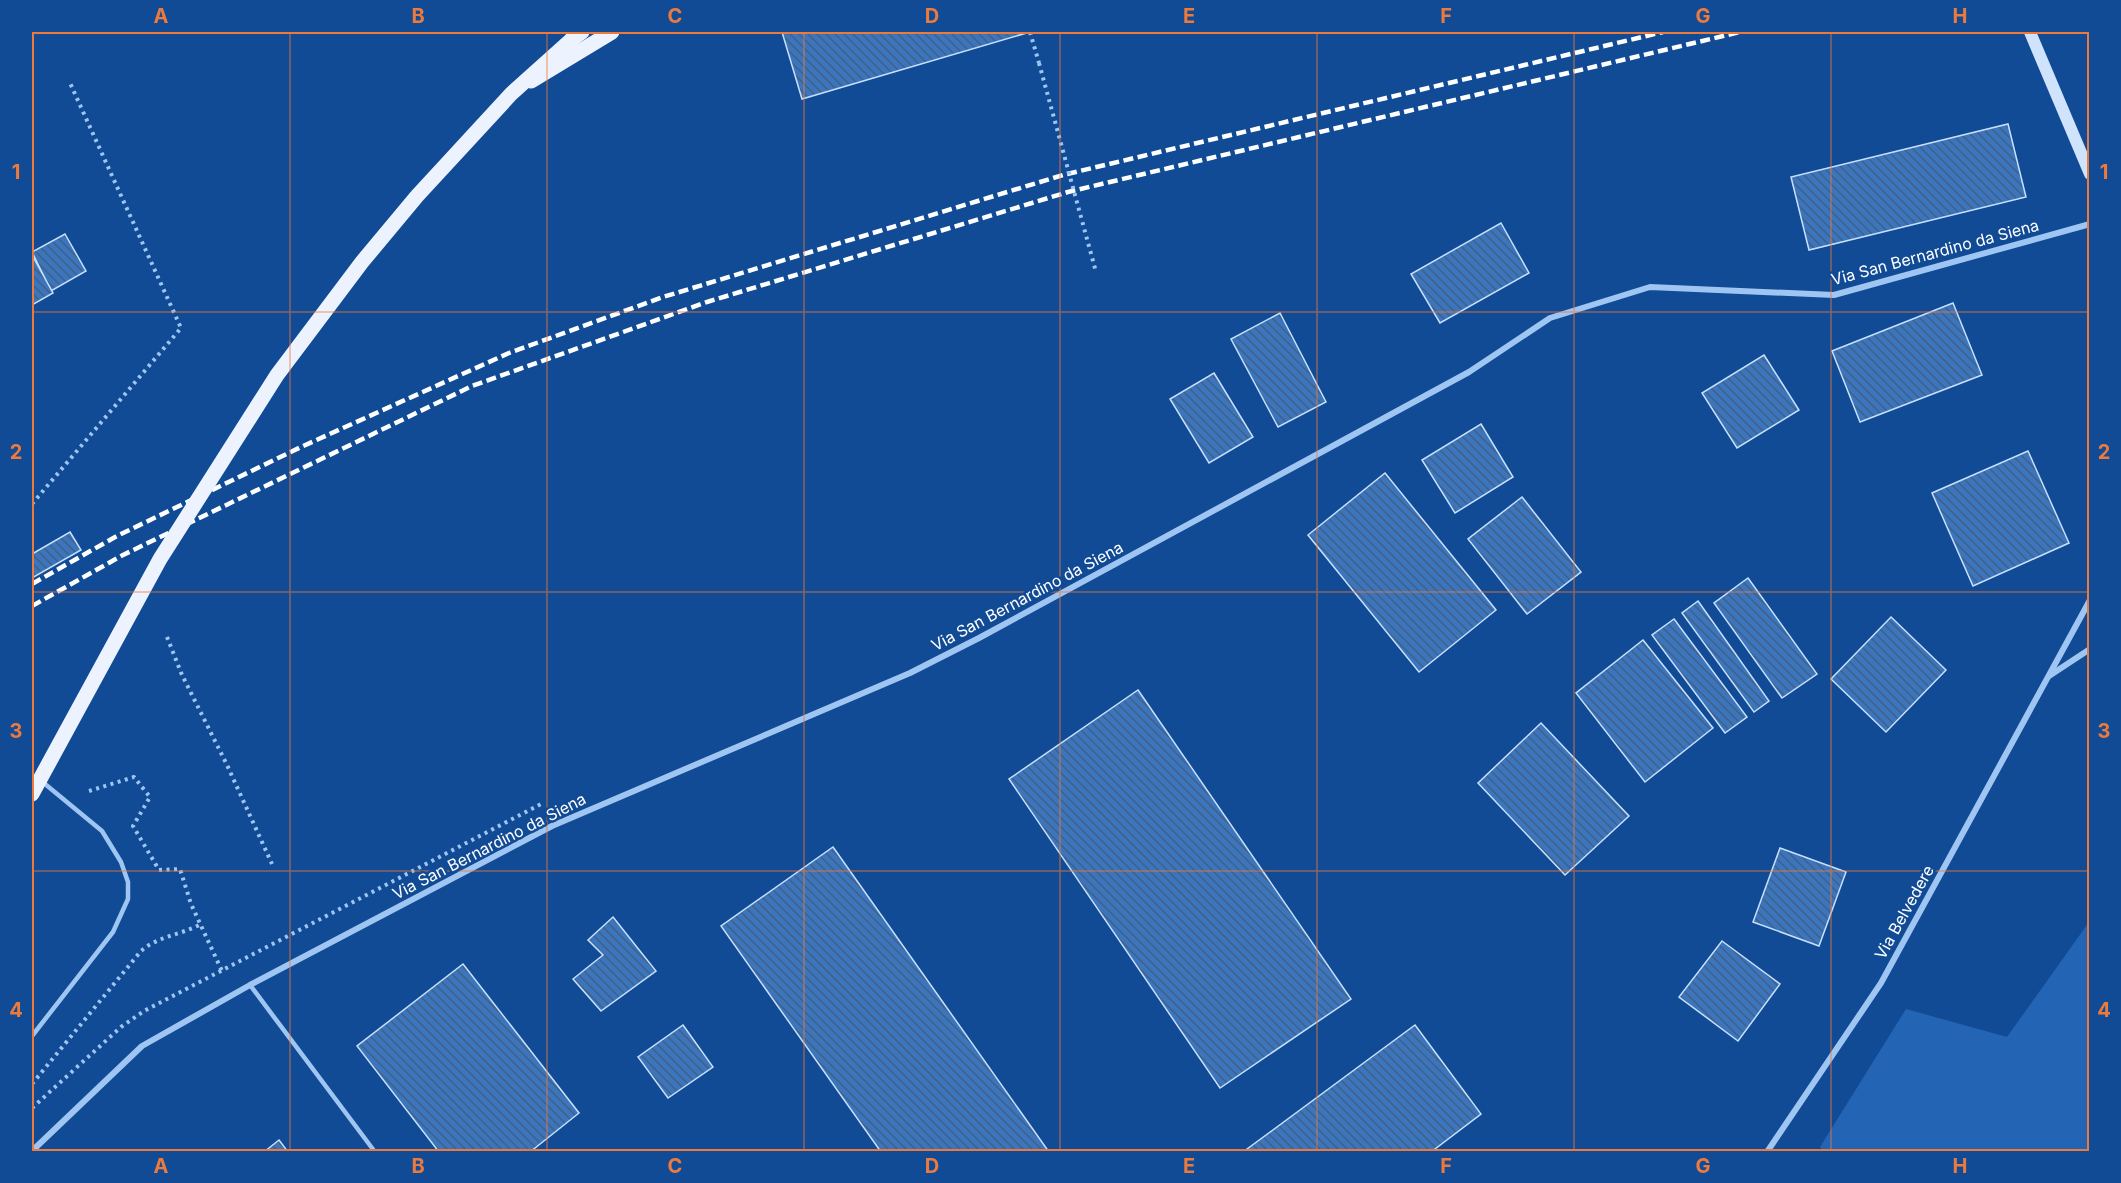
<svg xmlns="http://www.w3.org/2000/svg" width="2121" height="1183" font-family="Inter,sans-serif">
  <defs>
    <pattern id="building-back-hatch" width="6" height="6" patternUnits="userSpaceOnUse" patternTransform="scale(1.5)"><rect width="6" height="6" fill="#3a75bd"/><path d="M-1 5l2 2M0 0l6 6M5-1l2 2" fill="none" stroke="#436084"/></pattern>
  </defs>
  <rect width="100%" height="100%" fill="#114b95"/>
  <!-- garden -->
  <polygon fill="#2365b4" points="2089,922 2089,1151 1824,1152 1820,1147 1906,1009 2007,1037"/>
  <!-- building -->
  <g fill="url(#building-back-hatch)" stroke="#c7e0fd" stroke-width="1.5">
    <polygon points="782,32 1030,32 802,99"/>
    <polygon points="2008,124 2026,197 1809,250 1791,177"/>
    <polygon points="1501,223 1529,273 1440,323 1411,274"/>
    <polygon points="65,234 86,271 51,291 32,252"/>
    <polygon points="32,255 53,293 32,305"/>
    <polygon points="1953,303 1982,375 1860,422 1832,351"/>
    <polygon points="1280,313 1326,402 1278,427 1231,339"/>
    <polygon points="1764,355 1799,410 1737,448 1702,393"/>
    <polygon points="1214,373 1253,437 1209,463 1170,399"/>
    <polygon points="1481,424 1513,477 1455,513 1422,460"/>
    <polygon points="2028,451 2069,543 1973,586 1932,493"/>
    <polygon points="1385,473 1496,610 1419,672 1308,535"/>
    <polygon points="1522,497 1581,572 1527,614 1468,539"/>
    <polygon points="70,532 81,550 32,578 32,554"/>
    <polygon points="1748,578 1817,674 1782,698 1714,603"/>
    <polygon points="1698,601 1769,701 1754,712 1682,613"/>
    <polygon points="1891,617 1946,670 1886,732 1831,679"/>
    <polygon points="1674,619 1747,717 1725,733 1652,635"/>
    <polygon points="1643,640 1713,728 1645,782 1576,693"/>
    <polygon points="1138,690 1351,999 1220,1088 1009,779"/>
    <polygon points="1541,723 1629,816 1565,875 1478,783"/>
    <polygon points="833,847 1049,1152 881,1152 721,926"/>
    <polygon points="1780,848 1846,872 1819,946 1753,922"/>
    <polygon points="613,917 656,971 601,1011 573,979 603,955 588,940"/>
    <polygon points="1722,941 1780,984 1738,1041 1679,997"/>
    <polygon points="463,964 579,1113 530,1152 439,1152 357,1046"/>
    <polygon points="683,1025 713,1067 668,1098 638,1057"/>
    <polygon points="1415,1025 1481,1114 1431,1152 1243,1152"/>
    <polygon points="279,1140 288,1152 264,1152"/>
  </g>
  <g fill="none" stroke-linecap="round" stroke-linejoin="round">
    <!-- path -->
    <g stroke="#9fc6f3" stroke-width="4" stroke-dasharray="3 4.5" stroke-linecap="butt">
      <polyline points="1030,32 1039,63"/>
      <polyline points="32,504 181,328 70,83"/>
      <polyline points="167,637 182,675 227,765 272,864"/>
      <polyline points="89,791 134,777 150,797 133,826 159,870 180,869 191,904 222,971"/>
      <path d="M32 1084 141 951C158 936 181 935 201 924"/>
      <polyline points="32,1108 121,1027 144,1011 543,803"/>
    </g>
    <!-- lane -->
    <g stroke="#9fc6f3" stroke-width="4.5">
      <polyline points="32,777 45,784 102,831 121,862 128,882 128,899 113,932 32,1036"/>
      <polyline points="250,985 375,1152"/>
    </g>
    <!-- street -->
    <g stroke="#9fc6f3" stroke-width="6">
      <polyline points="2049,676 2090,649"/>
      <polyline points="32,1151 142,1046 250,985 552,826 910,673 979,638 1469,372 1550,318 1650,287 1834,295 2090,224"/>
      <polyline points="1767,1152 1881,983 2090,600"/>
    </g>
    <!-- secondary -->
    <polyline stroke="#cfe3fd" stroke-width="12" points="2030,32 2090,174"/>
    <!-- primary -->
    <g stroke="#ecf3ff" stroke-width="15">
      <polyline points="571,40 582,32"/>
      <polyline points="531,81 612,32"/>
    </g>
    <!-- rail -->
    <g stroke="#fff" stroke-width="4.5" stroke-dasharray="10 4.5" stroke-linecap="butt">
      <polyline points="32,584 117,536 301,447 509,353 663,297 1063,175 1663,32"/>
      <polyline points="32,606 123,555 472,386 707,302 1068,192 1740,32"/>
    </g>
    <!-- path-bridge -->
    <polyline stroke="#9fc6f3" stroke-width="4" stroke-dasharray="3 4.5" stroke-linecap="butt" points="1039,63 1096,272"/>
    <!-- primary-bridge -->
    <polyline stroke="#ecf3ff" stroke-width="15" points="32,794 160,559 277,375 362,262 417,196 511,94 571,40"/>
  </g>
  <!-- grid -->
  <path fill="none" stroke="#ed7a3d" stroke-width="1.5" stroke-opacity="0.55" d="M290 32V1152M547 32V1152M804 32V1152M1060 32V1152M1317 32V1152M1574 32V1152M1831 32V1152M32 312H2090M32 592H2090M32 871H2090"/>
  <g text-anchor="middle" stroke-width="5" stroke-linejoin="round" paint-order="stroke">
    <!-- street labels -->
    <g font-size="16" fill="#fff" stroke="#114b95">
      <text transform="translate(1935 252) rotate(-15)" y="6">Via San Bernardino da Siena</text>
      <text transform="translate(1027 596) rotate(-28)" y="6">Via San Bernardino da Siena</text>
      <text transform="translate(489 846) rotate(-27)" y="6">Via San Bernardino da Siena</text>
      <text transform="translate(1904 912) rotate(-61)" y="6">Via Belvedere</text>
    </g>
  </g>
  <!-- border -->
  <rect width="2121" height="1183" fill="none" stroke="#114b95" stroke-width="66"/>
  <rect x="33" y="33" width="2055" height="1117" fill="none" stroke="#ed7a3d" stroke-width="2"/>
  <g font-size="20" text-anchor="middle" font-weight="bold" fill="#ed7a3d">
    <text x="161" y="23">A</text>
    <text x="418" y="23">B</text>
    <text x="675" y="23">C</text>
    <text x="932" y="23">D</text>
    <text x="1189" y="23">E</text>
    <text x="1446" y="23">F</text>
    <text x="1703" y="23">G</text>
    <text x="1960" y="23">H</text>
    <text x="16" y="179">1</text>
    <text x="2104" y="179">1</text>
    <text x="16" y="459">2</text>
    <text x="2104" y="459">2</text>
    <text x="16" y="738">3</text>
    <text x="2104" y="738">3</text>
    <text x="16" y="1017">4</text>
    <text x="2104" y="1017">4</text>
    <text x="161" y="1173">A</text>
    <text x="418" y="1173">B</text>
    <text x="675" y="1173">C</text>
    <text x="932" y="1173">D</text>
    <text x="1189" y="1173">E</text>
    <text x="1446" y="1173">F</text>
    <text x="1703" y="1173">G</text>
    <text x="1960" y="1173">H</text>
  </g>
</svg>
